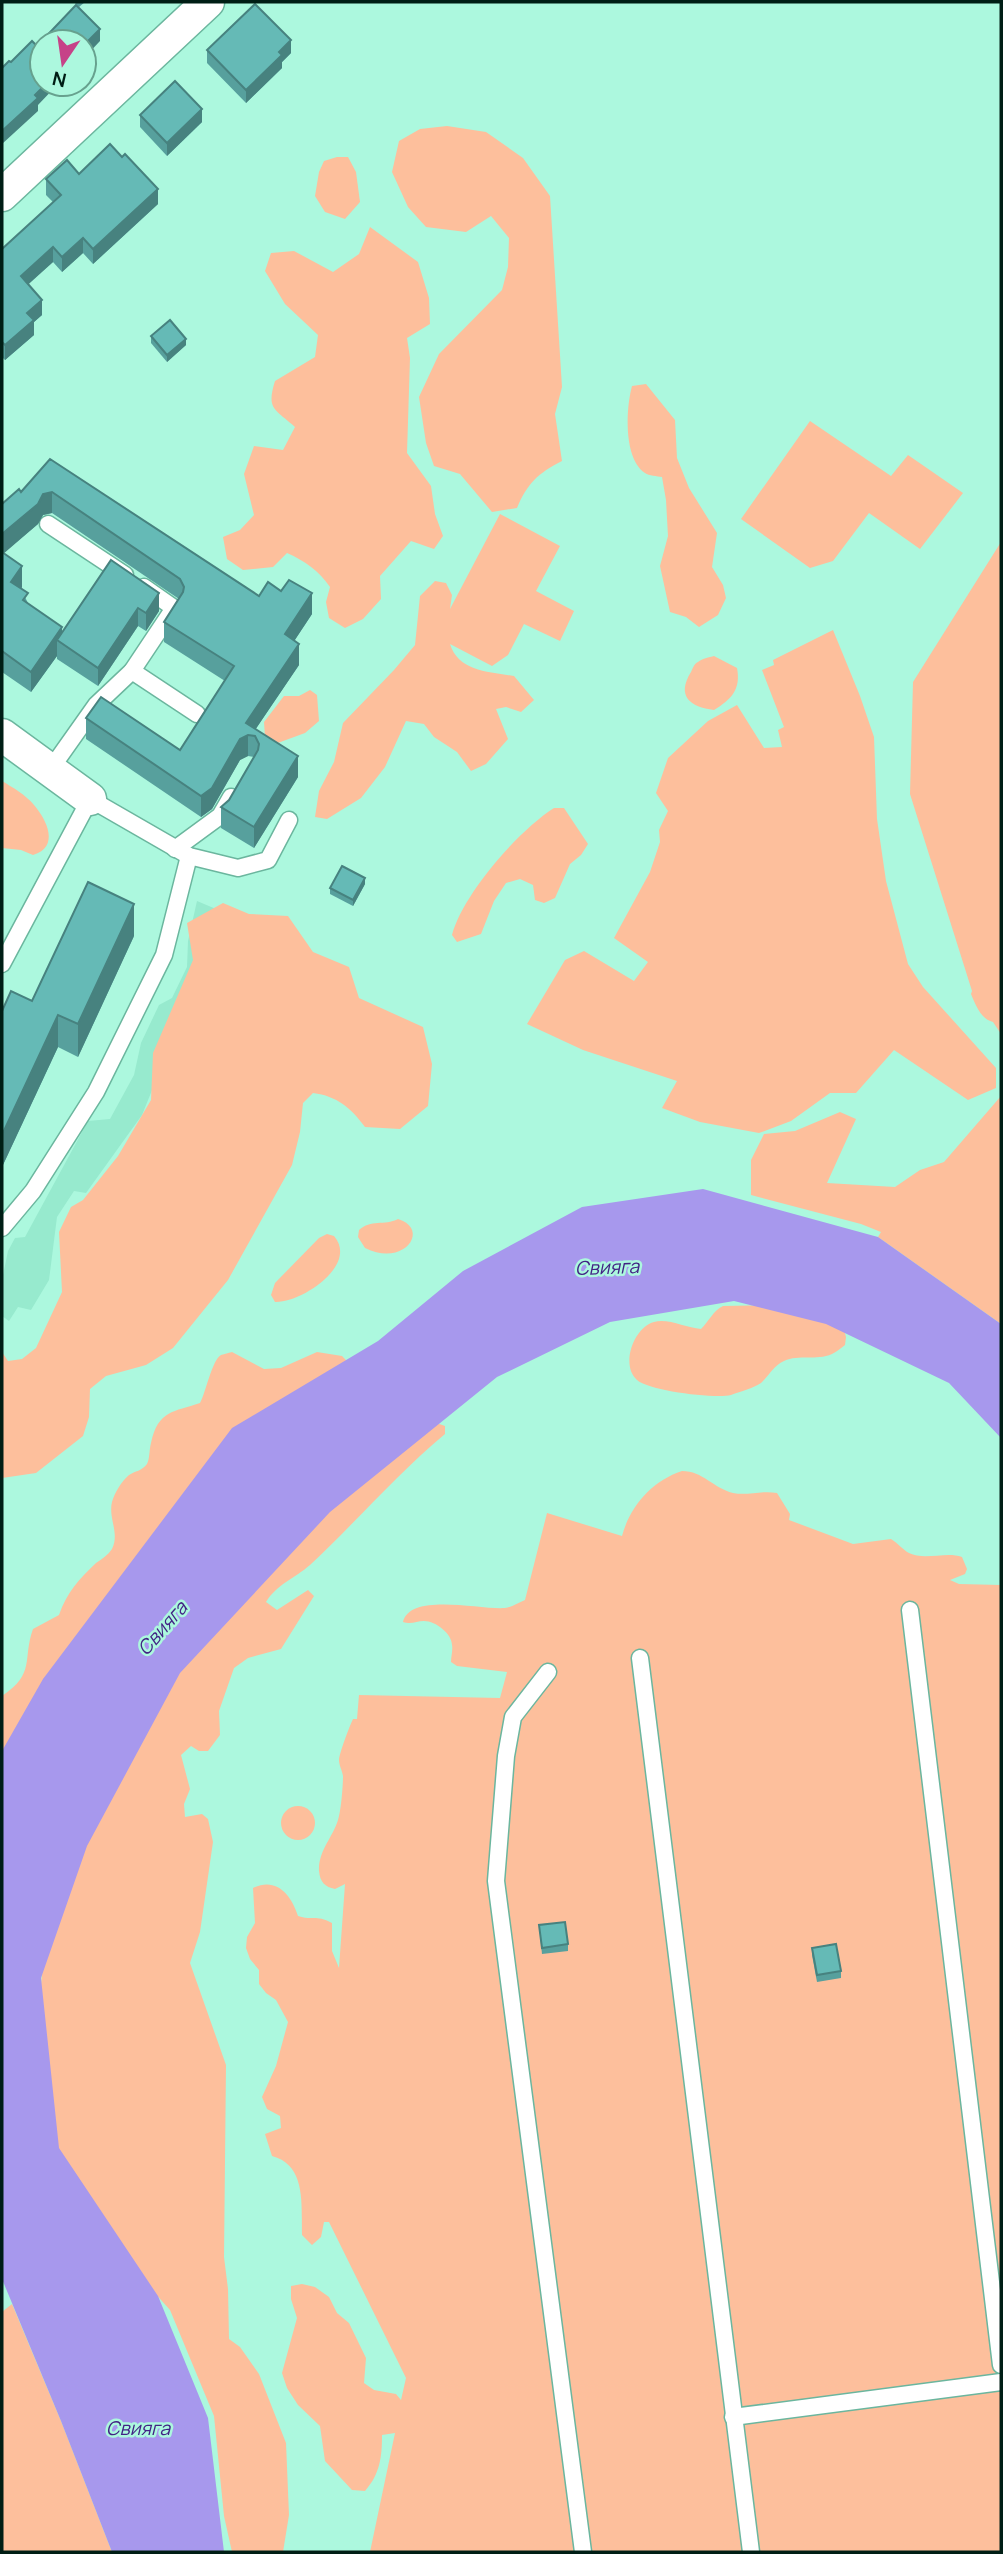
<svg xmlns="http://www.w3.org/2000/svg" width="1003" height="2554" font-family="Manrope,sans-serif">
  <rect width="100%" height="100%" fill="#acf8de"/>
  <!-- built -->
  <polygon fill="#97eace" points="197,901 216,909 163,1063 142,1115 86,1193 74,1191 57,1217 49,1280 31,1310 18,1307 9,1321 2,1316 2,1280 8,1251 15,1238 25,1237 88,1121 110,1119 134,1075 141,1043 159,1005 172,998 187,967 188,941"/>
  <!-- green -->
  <g fill="#fdbf9c">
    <path d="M447 126 486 132 523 158 550 196 562 387 555 414 562 461C538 473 527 484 517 508L492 512 460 474 434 466 426 443 419 397 439 354 502 290 508 267 509 238 491 216 466 232 426 227 408 207 392 172 399 141 420 129Z"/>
    <polygon points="337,157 348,157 356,172 360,202 345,219 325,212 315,196 319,172 324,161"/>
    <path d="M370 227 418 262 429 298 430 324 407 338 410 358 407 453 431 486 435 514 443 536 434 549 411 541 380 576 381 599 363 619 345 628 329 618 326 602 330 587C319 571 305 561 287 553L273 567 243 570 227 559 223 537 240 530 254 515 244 474 254 446 283 450 295 427C275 409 266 410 275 381L315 357 318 335 285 304 265 271 271 253 294 251 333 272 359 254Z"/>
    <path d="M646 384 675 420 677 458 689 488 717 533 712 567 723 585 726 598 718 615 699 627 686 617 670 612 660 566 668 536 666 500 662 477C657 476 649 476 645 473 623 458 626 408 632 386Z"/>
    <polygon points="810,421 891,476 908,455 963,493 920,549 869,513 833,561 810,568 741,519"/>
    <path d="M500 514 560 546 536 591 574 611 560 641 524 624 508 655 492 666 450 644C458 671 489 672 514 676L534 700 521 712 506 707 496 709 508 739 486 764 471 771 457 752 434 737 424 724 406 721 385 767 361 798 327 819 315 817 319 791 334 762 343 723 394 670 415 645 420 596 435 581 446 583 452 595 450 609Z"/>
    <path d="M1001 542V1034L993 1022C981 1019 976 1006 971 994L972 991 910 794 913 682Z"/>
    <polygon points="833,630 860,696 874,737 877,819 886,881 908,964 923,987 996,1068 996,1088 968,1100 894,1050 856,1093 830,1093 791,1121 759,1133 700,1122 662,1108 677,1081 583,1050 527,1024 565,960 584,951 634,981 648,962 614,938 650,872 660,842 659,830 668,811 656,793 668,758 708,721 737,705 764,748 782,747 778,730 784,727 762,670 774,665 773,660"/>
    <path d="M714 656 737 668C741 689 732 699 714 710 690 707 676 696 691 672 693 668 694 664 698 662 701 659 710 657 714 656Z"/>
    <polygon points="310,690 317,695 319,721 305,733 275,744 265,737 264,722 284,696 299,696"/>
    <path d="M2 781C12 787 26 795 34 805 47 820 60 847 33 855L21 850 2 848Z"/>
    <path d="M554 808H564L588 844 581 855 570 864 555 898 544 903 535 900 533 885 520 879 506 883 494 901 481 934 457 942 452 935C463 894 518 831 554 808Z"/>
    <path d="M223 903 249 914 288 916 313 952 349 967 359 998 423 1027 432 1064 428 1106 400 1129 365 1127C351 1108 337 1096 313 1093L303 1103 300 1132 292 1165 228 1280 173 1348 146 1365 106 1376 90 1389 89 1417 83 1436 36 1473 2 1478V1352L8 1361 22 1359 36 1348 62 1292 59 1232 71 1207 83 1200 118 1156 151 1100 153 1053 193 960 187 923Z"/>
    <polygon points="1001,1096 1001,1324 878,1237 881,1232 861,1224 751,1195 751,1160 764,1134 795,1131 840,1112 856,1119 827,1183 895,1187 920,1170 944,1162"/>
    <path d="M398 1219C431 1229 404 1268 365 1248L358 1237 359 1230C371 1219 384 1226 398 1219Z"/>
    <path d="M327 1234 334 1236C359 1265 301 1303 275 1302L271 1295 275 1283 319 1238Z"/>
    <path d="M775 1305 843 1326 846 1337 845 1345C841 1348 836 1352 832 1354 816 1361 799 1354 784 1361 774 1365 769 1376 761 1383 754 1388 739 1392 731 1395 716 1399 649 1391 637 1380 620 1365 634 1327 654 1322 668 1318 686 1328 701 1329 709 1321 713 1311 723 1306Z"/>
    <path d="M232 1352 264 1369 281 1368 317 1352 342 1356 349 1363 2 1765V1696C36 1673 22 1660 33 1629L59 1615C67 1592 79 1579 96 1563 102 1559 108 1555 112 1549 120 1533 108 1518 112 1502 115 1492 121 1482 129 1475 135 1471 142 1471 147 1464 150 1458 149 1450 151 1443 158 1410 174 1412 200 1403 206 1392 212 1360 221 1355 222 1355 231 1352 232 1352Z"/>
    <path d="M428 1420 445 1426V1434C397 1474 356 1522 310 1565 295 1578 276 1585 266 1602L277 1610 308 1590 314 1596 281 1649 248 1658 234 1668 219 1711 220 1735 208 1751H199L191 1746 181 1755 190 1789 184 1804 185 1817 202 1814 208 1819 213 1842 200 1932 190 1963 226 2065 224 2257 228 2289 229 2339 240 2347 259 2374 286 2443 289 2515 283 2552H232L224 2516 214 2416 170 2310 111 2244 53 2141 38 2014 47 1924 73 1859 184 1663 277 1547Z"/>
    <path d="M682 1471C703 1471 713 1488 733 1493 748 1496 762 1490 777 1493L790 1514 789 1520 853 1544 891 1539C898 1543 903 1550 909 1553 925 1561 946 1551 962 1557L967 1569 965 1574 950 1580 959 1584 1001 1585V2552H370L395 2433 382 2435C382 2457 380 2474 365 2491L352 2490 325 2461 320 2426 298 2405 287 2388 282 2373 297 2318 291 2299V2286L302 2284 315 2287 329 2297 337 2313 349 2323 366 2358 364 2383 374 2390 396 2394 401 2400 406 2378 329 2222H324L321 2237 312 2245 302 2235C301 2206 307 2165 272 2156L265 2134 281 2128 280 2116 267 2109 262 2097 276 2066 288 2022 276 2000 266 1993 259 1984V1970L250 1959 246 1948 247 1937 255 1923 253 1888C276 1877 291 1894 298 1916 313 1921 315 1914 332 1923V1951L339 1968 345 1884 335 1889C325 1887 320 1882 319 1871 318 1851 333 1837 338 1820 341 1811 343 1786 343 1776 342 1770 339 1765 339 1760 339 1754 350 1725 353 1719H357L359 1695 500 1698 507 1672 457 1666 451 1662C451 1657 453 1650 452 1645 452 1634 436 1621 424 1621 416 1621 412 1625 403 1622 410 1592 481 1610 505 1608 512 1607 518 1603 525 1600L547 1513 622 1536C630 1506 652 1481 682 1471Z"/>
    <circle cx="298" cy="1823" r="17"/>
    <polygon points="12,2304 61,2421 112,2552 2,2552 2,2312"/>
  </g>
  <!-- water -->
  <polygon fill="#a798ed" points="703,1189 878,1237 1001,1324 1001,1438 949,1383 826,1324 734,1301 610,1322 497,1377 330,1512 180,1673 87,1846 41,1978 59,2148 158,2296 208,2418 224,2552 112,2552 61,2421 2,2279 2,1751 43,1679 232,1428 378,1341 463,1271 582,1207"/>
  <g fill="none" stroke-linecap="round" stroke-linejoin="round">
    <defs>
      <g id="lane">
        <polyline points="48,524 125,575"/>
        <polyline points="132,671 174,608 144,587"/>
        <polyline points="50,770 96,705 132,671 197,714"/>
        <polyline points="175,849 220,816 231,797"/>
        <polyline points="2,964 90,799 189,856 238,868 268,860 289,820"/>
        <polyline points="2,1228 33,1191 96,1092 164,955 189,856"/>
        <polyline points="910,1610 1001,2365"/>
        <polyline points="640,1658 751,2552"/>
        <polyline points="548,1672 513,1717 506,1756 496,1881 583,2552"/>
        <polyline points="733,2417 1001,2382"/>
      </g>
      <g id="street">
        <polyline points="2,195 208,2"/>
        <polyline points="2,735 90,799"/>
      </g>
    </defs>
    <!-- lane casing -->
    <use href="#lane" stroke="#6bb69e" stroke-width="19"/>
    <!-- street casing -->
    <use href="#street" stroke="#6bb69e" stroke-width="35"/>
    <!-- lane -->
    <use href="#lane" stroke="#fff" stroke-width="16"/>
    <!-- street -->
    <use href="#street" stroke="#fff" stroke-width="32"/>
  </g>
  <!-- wall -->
  <g fill="#57a09d">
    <polygon points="74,2 85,2 79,7"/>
    <polygon points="207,50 291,53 282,62 282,68 246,103 207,63"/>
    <polygon points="140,115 202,122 167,156 140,127"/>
    <polygon points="79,174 158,204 93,264 83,253 62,272 53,262 28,284 42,315 34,322 34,335 5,360 2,357 2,249 53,202 46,195 46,179"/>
    <polygon points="151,336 186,345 167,362 151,343"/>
    <polygon points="50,459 259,596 312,614 294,641 299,665 255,730 298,777 254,848 221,828 221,807 229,800 254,757 248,756 240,760 212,809 201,817 86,739 86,718 180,750 225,681 164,642 164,622 179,599 52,513 43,515 38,524 3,553 22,587 21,589 28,603 62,632 111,560 159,611 146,631 138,626 98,686 57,659 57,656 31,692 2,672 2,504 21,492"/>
    <polygon points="365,884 353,906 330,894 330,888"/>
    <polygon points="134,936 78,1057 58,1047 2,1167 2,1011 32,1001"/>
    <polygon points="539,1925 568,1944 568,1951 542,1954"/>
    <polygon points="812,1948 841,1971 841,1978 817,1982 812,1955"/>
  </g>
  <!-- shaded-wall -->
  <g fill="#47827f">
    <polygon points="100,29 100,41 84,58 84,45"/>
    <polygon points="291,40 291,53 282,62 282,68 246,103 246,90 279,52"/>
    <polygon points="46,84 58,84 38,105 38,111 2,144 2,131"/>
    <polygon points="202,109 202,122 167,156 167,143"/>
    <polygon points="158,189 158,204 93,264 93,249"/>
    <polygon points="83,238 83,253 62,272 62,257"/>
    <polygon points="53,247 53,262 21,291 21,276"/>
    <polygon points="42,300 42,315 34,322 34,335 5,360 5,345 27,313"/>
    <polygon points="186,339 186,345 167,362 167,355"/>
    <polygon points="52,492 52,513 43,515 38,524 2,555 2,534 43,494"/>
    <polygon points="22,566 22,587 11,603 11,582"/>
    <polygon points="159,593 159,611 146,631 146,613"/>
    <polygon points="312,593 312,614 285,655 285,634"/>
    <polygon points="138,608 138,626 98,686 98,668"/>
    <polygon points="62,627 62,644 57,640 57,656 31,692 31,672"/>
    <polygon points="299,644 299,665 251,736 248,735 248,756 240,760 212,809 201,817 201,796 246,723"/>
    <polygon points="298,756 298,777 254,848 254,827"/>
    <polygon points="365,878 365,884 353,906 353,900"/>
    <polygon points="134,904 134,936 78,1057 78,1024"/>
    <polygon points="58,1015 58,1047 2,1167 2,1135"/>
  </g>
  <!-- building -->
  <g fill="#65bab6" stroke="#47827f" stroke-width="2">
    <polygon points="255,4 291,40 279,52 282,55 246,90 207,50"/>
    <polygon points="76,5 100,29 84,45 84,42 42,42 42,84 46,84 35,95 38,98 2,131 2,68 9,61 11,62 32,41 37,46"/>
    <polygon points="175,81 202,109 167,143 140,115"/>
    <polygon points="110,144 122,157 125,154 158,189 93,249 83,238 62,257 53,247 21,276 42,300 27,313 34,320 5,345 2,342 2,249 61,195 46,179 67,160 79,174"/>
    <polygon points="170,320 186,339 167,355 151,336"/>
    <polygon points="50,459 259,596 268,582 281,591 289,580 312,593 285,634 299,644 246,723 298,756 254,827 221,807 229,800 258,750 259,744 255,736 248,735 240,739 212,788 201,796 86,718 101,697 180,750 234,666 164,622 183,592 184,587 180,579 52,492 43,494 38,504 2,534 2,504 19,489 21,492"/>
    <polygon points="2,552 22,566 11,582 28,593 23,600 62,627 31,672 2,651"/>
    <polygon points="111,560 159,593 146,613 138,608 98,668 57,640"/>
    <polygon points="342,866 365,878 353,900 330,888"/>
    <polygon points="88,882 134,904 78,1024 58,1015 2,1135 2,1011 11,991 32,1001"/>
    <polygon points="565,1922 568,1944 542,1948 539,1925"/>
    <polygon points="836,1944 841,1971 817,1975 812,1948"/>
  </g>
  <g text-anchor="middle" stroke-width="5" stroke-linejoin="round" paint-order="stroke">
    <!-- water labels -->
    <g font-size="19" font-style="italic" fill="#422384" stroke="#acf8de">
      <text transform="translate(607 1267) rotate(-2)" y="7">Свияга</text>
      <text transform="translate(162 1628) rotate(-49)" y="7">Свияга</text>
      <text x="138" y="2435">Свияга</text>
    </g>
  </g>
  <!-- border -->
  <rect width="1003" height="2554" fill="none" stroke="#001e15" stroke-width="7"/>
  <!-- north arrow -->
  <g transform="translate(63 63) rotate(193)"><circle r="33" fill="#acf8de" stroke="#67a18e" stroke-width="2"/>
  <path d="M0-5L12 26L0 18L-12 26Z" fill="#c64288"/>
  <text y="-10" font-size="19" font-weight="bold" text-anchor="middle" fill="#001e15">N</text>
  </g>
</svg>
